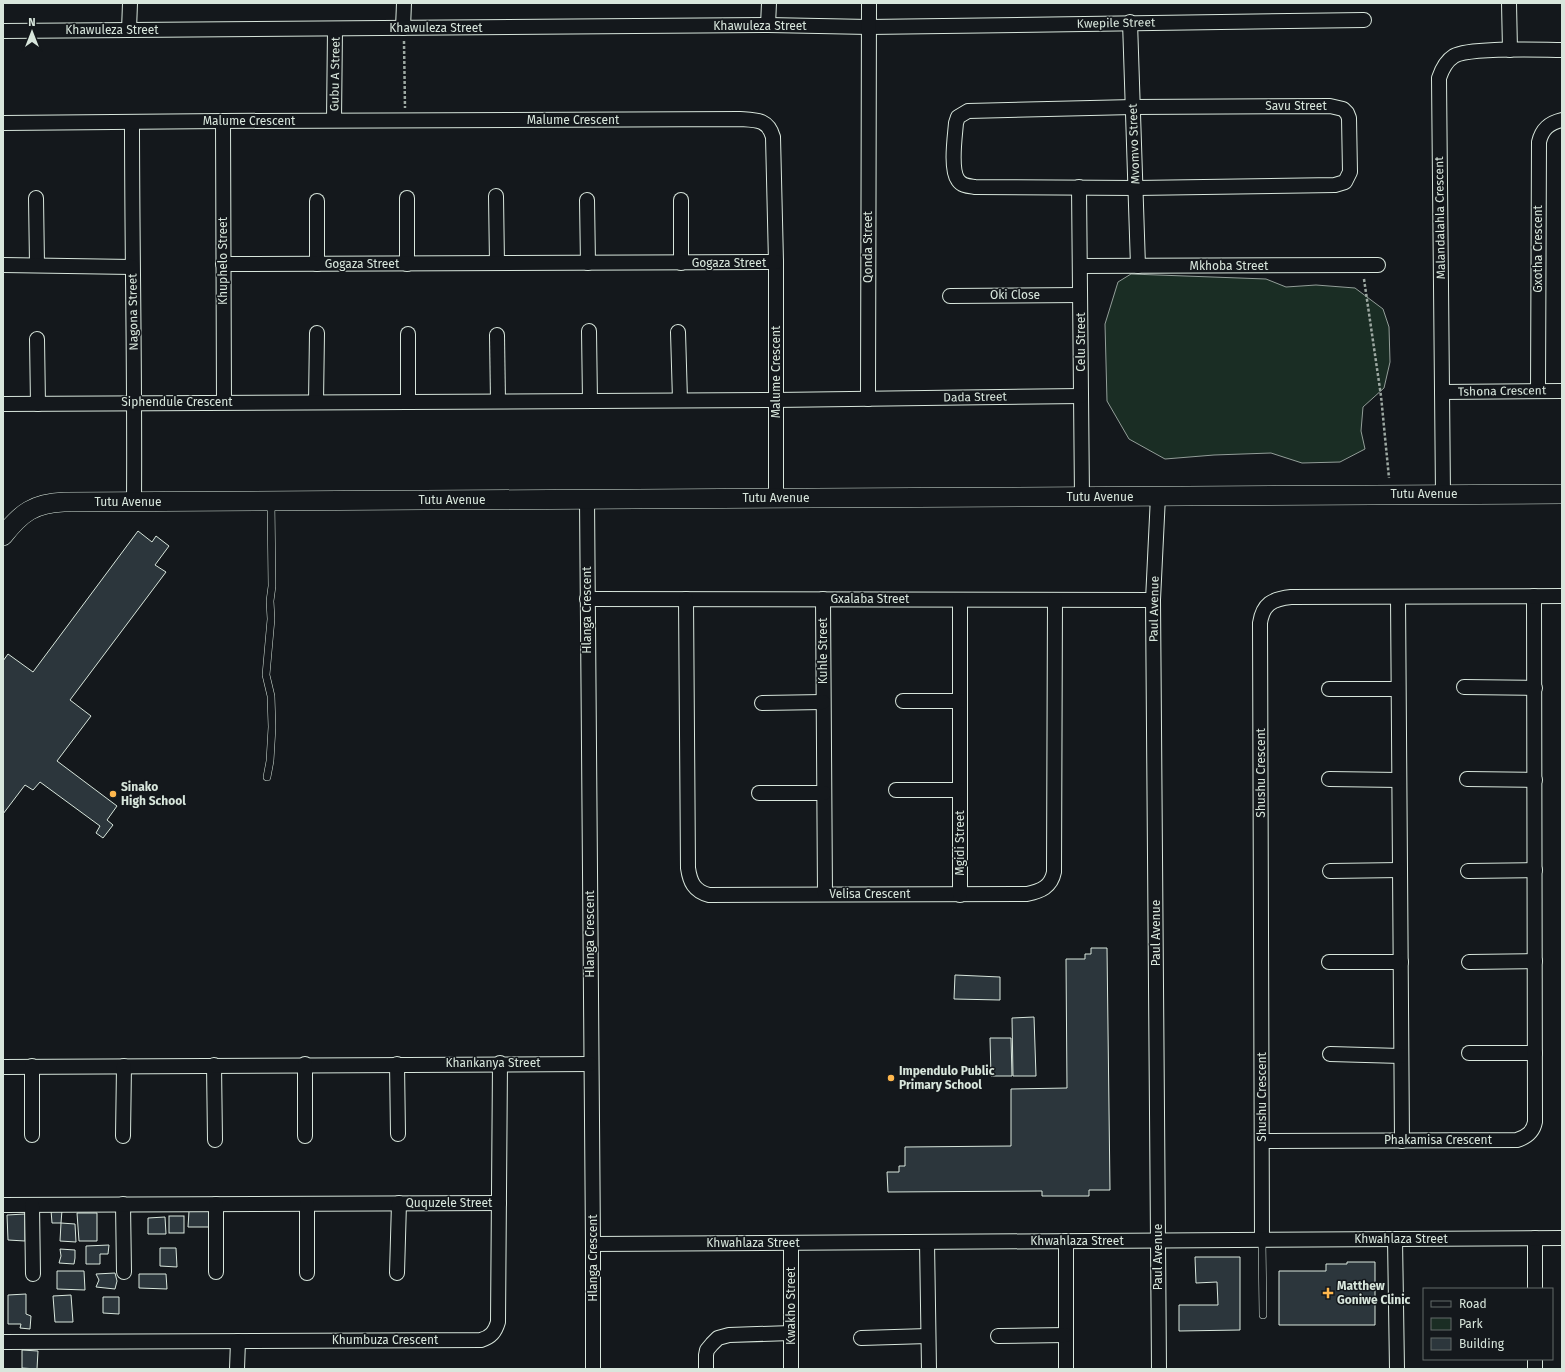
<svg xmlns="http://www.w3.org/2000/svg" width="1565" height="1372" font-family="'Fira Sans',sans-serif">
  <rect width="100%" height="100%" fill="#14181c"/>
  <!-- green -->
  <polygon fill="#1a2d24" stroke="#939e99" points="1131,274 1266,279 1286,287 1316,285 1355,288 1383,309 1389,327 1390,362 1384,388 1363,407 1361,431 1365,449 1340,462 1302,463 1271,453 1214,455 1165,459 1129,439 1107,401 1105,324 1118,282"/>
  <!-- building -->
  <g fill="#2c363c" stroke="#d8e6dc">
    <polygon points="138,531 152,542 156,536 169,546 155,565 166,572 70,700 91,716 57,761 117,806 107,820 113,825 103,838 96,833 100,826 40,782 33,790 25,785 3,814 3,661 8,654 33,672"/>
    <polygon points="1091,948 1107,948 1110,1190 1089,1190 1089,1196 1042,1196 1042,1191 888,1192 887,1172 899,1172 899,1166 905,1166 905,1147 1011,1146 1011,1089 1067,1088 1066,959 1085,959 1085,954 1091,954"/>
    <polygon points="955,975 1000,977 1000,1000 954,999"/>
    <polygon points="1034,1017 1036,1076 1013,1076 1012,1018"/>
    <polygon points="990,1038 1011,1038 1012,1076 991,1076"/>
    <polygon points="51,1210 62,1210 61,1223 52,1223"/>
    <polygon points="210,1210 210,1227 188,1227 189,1211"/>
    <polygon points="77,1213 97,1213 97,1241 79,1241"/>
    <polygon points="25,1214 25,1241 8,1240 7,1215"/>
    <rect x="169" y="1216" width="15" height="17"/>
    <polygon points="165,1217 166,1234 148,1234 148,1218"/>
    <polygon points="61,1223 75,1224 76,1242 60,1241"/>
    <polygon points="109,1245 108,1254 100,1254 100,1264 86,1264 86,1246"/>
    <polygon points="160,1248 176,1248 177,1267 160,1266"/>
    <polygon points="60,1249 75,1250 75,1258 74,1264 59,1263 61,1256"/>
    <polygon points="1195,1257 1240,1257 1240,1330 1179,1331 1179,1305 1218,1305 1217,1282 1196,1283"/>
    <polygon points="1347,1262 1375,1262 1375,1325 1279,1325 1279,1271 1326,1271 1326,1264 1347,1264"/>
    <polygon points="57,1271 84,1271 85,1290 57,1289"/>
    <polygon points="115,1273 117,1281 115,1289 96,1287 99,1280 96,1274"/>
    <polygon points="139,1274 166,1274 167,1289 139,1288"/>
    <polygon points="26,1294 26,1314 31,1316 30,1329 20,1328 21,1324 8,1324 8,1295"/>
    <polygon points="71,1295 73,1322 55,1322 53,1296"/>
    <polygon points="103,1297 119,1297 119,1314 103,1313"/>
    <polygon points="22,1350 38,1351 37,1369 22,1368"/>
  </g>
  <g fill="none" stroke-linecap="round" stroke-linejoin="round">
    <defs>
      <g id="lane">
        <polyline points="267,777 270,761 272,727 271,696 266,675 271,619 270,601 272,586 271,501"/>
        <polyline points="1262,1240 1263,1315"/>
      </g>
      <g id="street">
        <polyline points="1509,3 1510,50"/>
        <polyline points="1130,22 1138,266"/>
        <polyline points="768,25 769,3"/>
        <polyline points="403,28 404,3"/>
        <polyline points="129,30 130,3"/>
        <polyline points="3,31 768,25 869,27 1364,20"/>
        <path d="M1330 106 1343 109 1347 113 1349 118 1350 172 1345 182 1335 185 1136 188 975 187C968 186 962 186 958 180 950 169 955 136 956 123L958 117 968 111 1133 107Z"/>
        <polyline points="334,120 335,29"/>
        <polyline points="223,121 224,402"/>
        <path d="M132 122C132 249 135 375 134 501"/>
        <path d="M3 123 223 121 740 119C756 120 768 119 773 137L776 262V498"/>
        <polyline points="1079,187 1082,497"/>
        <polyline points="496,196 497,263"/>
        <polyline points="36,198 37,264"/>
        <polyline points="407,198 407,264"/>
        <polyline points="587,200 588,263"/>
        <polyline points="681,200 681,263"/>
        <polyline points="317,201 317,264"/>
        <polyline points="223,264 776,262"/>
        <polyline points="3,265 132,267"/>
        <polyline points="1080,266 1378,265"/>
        <polyline points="950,296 1080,295"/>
        <polyline points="589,331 590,401"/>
        <polyline points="678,332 680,400"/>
        <polyline points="408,334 408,401"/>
        <polyline points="497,335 498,401"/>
        <polyline points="37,339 38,404"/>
        <path d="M1538 391 1539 142C1542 129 1549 123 1562 120"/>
        <polyline points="1442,392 1562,391"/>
        <polyline points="868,399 869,3"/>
        <polyline points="316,402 317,333"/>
        <polyline points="3,404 776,400 1081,396"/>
        <path d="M1443 494 1439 78C1442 69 1446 61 1454 56 1470 47 1540 50 1562 50"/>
        <polyline points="1158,496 1153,600 1159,1369"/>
        <polyline points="587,499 593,1244 593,1369"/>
        <polyline points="1398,597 1402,1141"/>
        <polyline points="587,599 1153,600"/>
        <path d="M686 599 688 868C690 882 694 891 709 895L1027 894C1041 891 1051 887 1054 872L1055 600"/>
        <polyline points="823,599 825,894"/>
        <polyline points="960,600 960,895"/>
        <polyline points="1464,687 1535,688"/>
        <polyline points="1329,689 1398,689"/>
        <polyline points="903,701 960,701"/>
        <polyline points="762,703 823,702"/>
        <polyline points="1329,779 1399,780"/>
        <polyline points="1467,779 1535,780"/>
        <polyline points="896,790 960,790"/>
        <polyline points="759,793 824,793"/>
        <polyline points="1330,871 1400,870"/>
        <polyline points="1468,871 1535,870"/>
        <polyline points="1329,962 1401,962"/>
        <polyline points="1469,962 1535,961"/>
        <polyline points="1469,1053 1535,1053"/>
        <polyline points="1330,1054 1401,1056"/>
        <polyline points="397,1064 398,1134"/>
        <polyline points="214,1065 215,1140"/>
        <polyline points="3,1067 590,1064"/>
        <polyline points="32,1135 32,1066"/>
        <polyline points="123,1136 124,1066"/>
        <polyline points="305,1136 305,1064"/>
        <path d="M1262 1141 1517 1140C1527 1137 1533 1132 1535 1122L1534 596"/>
        <polyline points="123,1204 124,1272"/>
        <polyline points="3,1205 499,1203"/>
        <polyline points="32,1205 33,1274"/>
        <polyline points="1535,1238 1535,1289"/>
        <polyline points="1395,1239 1397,1369"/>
        <path d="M1262 1240 1260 623C1263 604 1272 599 1291 597L1562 596"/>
        <polyline points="1066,1241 1066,1369"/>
        <polyline points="927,1242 929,1369"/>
        <polyline points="791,1243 791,1369"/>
        <polyline points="593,1244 1562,1238"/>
        <polyline points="216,1272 216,1204"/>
        <polyline points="307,1273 307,1204"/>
        <polyline points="397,1273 399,1203"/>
        <polyline points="998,1336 1066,1335"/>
        <polyline points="861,1338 928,1336"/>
        <path d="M3 1342 481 1340C491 1337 495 1332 498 1322L500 1063"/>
        <polyline points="1535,1359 1535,1369"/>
        <polyline points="237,1369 238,1341"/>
        <polyline points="706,1369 706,1355 707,1350 712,1344 718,1338 729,1335 791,1333"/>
      </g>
      <path id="secondary" d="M3 536C21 513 34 503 64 502L1562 494"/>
    </defs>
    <!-- lane casing -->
    <use href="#lane" stroke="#d8e6dc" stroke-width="8"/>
    <!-- street casing -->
    <use href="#street" stroke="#d8e6dc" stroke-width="16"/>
    <!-- secondary casing -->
    <use href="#secondary" stroke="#d8e6dc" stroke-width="20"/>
    <!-- path -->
    <g stroke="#9da8a2" stroke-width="2.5" stroke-dasharray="3 2" stroke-linecap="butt">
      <polyline points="404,41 405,108"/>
      <polyline points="1364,279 1381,396 1389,478"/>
    </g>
    <!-- lane -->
    <use href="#lane" stroke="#14181c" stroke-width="7"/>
    <!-- street -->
    <use href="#street" stroke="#14181c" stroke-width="14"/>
    <!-- secondary -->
    <use href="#secondary" stroke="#14181c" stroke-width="19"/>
  </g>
  <!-- markers -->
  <g fill="#ffb74d" stroke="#14181c" stroke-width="1.5">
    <circle cx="113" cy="794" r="4"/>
    <circle cx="891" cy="1078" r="4"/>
    <path d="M1326 1287h4v4h4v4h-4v4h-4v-4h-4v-4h4z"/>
  </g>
  <g text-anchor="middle" stroke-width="3" stroke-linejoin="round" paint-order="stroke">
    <!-- street labels -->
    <g font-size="12" fill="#d8e6dc" stroke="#14181c">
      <text transform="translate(1116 23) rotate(-1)" y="4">Kwepile Street</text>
      <text x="760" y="30">Khawuleza Street</text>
      <text x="436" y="32">Khawuleza Street</text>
      <text x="112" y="34">Khawuleza Street</text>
      <text transform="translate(335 74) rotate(-89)" y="4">Gubu A Street</text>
      <text x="1296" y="110">Savu Street</text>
      <text x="573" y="124">Malume Crescent</text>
      <text x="249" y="125">Malume Crescent</text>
      <text transform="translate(1134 144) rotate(-92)" y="4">Mvomvo Street</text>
      <text transform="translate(1440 218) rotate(-91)" y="4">Malandalahla Crescent</text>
      <text transform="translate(868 247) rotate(-90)" y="4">Qonda Street</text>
      <text transform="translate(1538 249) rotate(-90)" y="4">Gxotha Crescent</text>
      <text transform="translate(223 261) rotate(-90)" y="4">Khuphelo Street</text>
      <text x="729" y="267">Gogaza Street</text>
      <text x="362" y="268">Gogaza Street</text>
      <text x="1229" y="270">Mkhoba Street</text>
      <text x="1015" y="299">Oki Close</text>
      <text transform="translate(133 312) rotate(-91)" y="4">Nagona Street</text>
      <text transform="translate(1081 342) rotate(-90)" y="4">Celu Street</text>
      <text transform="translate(776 372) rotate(-90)" y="4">Malume Crescent</text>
      <text transform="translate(1502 391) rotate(-1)" y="4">Tshona Crescent</text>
      <text transform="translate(975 397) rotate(-1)" y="4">Dada Street</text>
      <text x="177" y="406">Siphendule Crescent</text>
      <text x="1424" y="498">Tutu Avenue</text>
      <text x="1100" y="501">Tutu Avenue</text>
      <text x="776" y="502">Tutu Avenue</text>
      <text x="452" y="504">Tutu Avenue</text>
      <text x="128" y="506">Tutu Avenue</text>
      <text x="870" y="603">Gxalaba Street</text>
      <text transform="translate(1154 609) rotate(-89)" y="4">Paul Avenue</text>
      <text transform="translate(587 610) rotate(-90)" y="4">Hlanga Crescent</text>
      <text transform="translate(823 651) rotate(-90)" y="4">Kuhle Street</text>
      <text transform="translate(1261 773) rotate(-90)" y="4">Shushu Crescent</text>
      <text transform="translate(960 843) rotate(-90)" y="4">Mgidi Street</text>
      <text x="870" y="898">Velisa Crescent</text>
      <text transform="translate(1156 933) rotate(-90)" y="4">Paul Avenue</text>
      <text transform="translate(590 934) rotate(-90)" y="4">Hlanga Crescent</text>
      <text x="493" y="1067">Khankanya Street</text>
      <text transform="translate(1262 1097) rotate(-90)" y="4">Shushu Crescent</text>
      <text x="1438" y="1144">Phakamisa Crescent</text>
      <text x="449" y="1207">Ququzele Street</text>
      <text x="1401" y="1243">Khwahlaza Street</text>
      <text x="1077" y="1245">Khwahlaza Street</text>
      <text x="753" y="1247">Khwahlaza Street</text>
      <text transform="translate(1158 1257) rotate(-90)" y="4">Paul Avenue</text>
      <text transform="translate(593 1258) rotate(-90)" y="4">Hlanga Crescent</text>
      <text transform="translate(791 1306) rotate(-90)" y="4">Kwakho Street</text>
      <text x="385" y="1344">Khumbuza Crescent</text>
    </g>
    <!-- poi labels -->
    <g font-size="12" font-weight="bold" fill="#d8e6dc" stroke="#14181c" text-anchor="start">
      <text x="121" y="791">Sinako<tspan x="121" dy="14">High School</tspan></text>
      <text x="899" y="1075">Impendulo Public<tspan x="899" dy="14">Primary School</tspan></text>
      <text x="1337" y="1290">Matthew<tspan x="1337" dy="14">Goniwe Clinic</tspan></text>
    </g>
  </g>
  <!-- border -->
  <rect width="1565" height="1372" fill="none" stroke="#d8e6dc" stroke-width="8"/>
  <!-- legend -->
  <rect x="1423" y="1288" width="130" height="72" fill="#14181c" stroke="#626a69"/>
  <rect x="1431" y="1301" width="20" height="6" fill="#14181c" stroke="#626a69"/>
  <text x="1459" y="1308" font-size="12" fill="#d8e6dc">Road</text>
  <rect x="1431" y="1318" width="20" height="12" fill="#1a2d24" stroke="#626a69"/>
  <text x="1459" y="1328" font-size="12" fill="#d8e6dc">Park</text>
  <rect x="1431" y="1338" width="20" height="12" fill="#2c363c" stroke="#626a69"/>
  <text x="1459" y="1348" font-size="12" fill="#d8e6dc">Building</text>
  <!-- north arrow -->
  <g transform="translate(32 32)" stroke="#14181c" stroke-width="3" paint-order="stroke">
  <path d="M0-3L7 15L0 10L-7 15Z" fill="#d8e6dc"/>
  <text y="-6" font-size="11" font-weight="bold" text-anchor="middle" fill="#d8e6dc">N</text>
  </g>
</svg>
